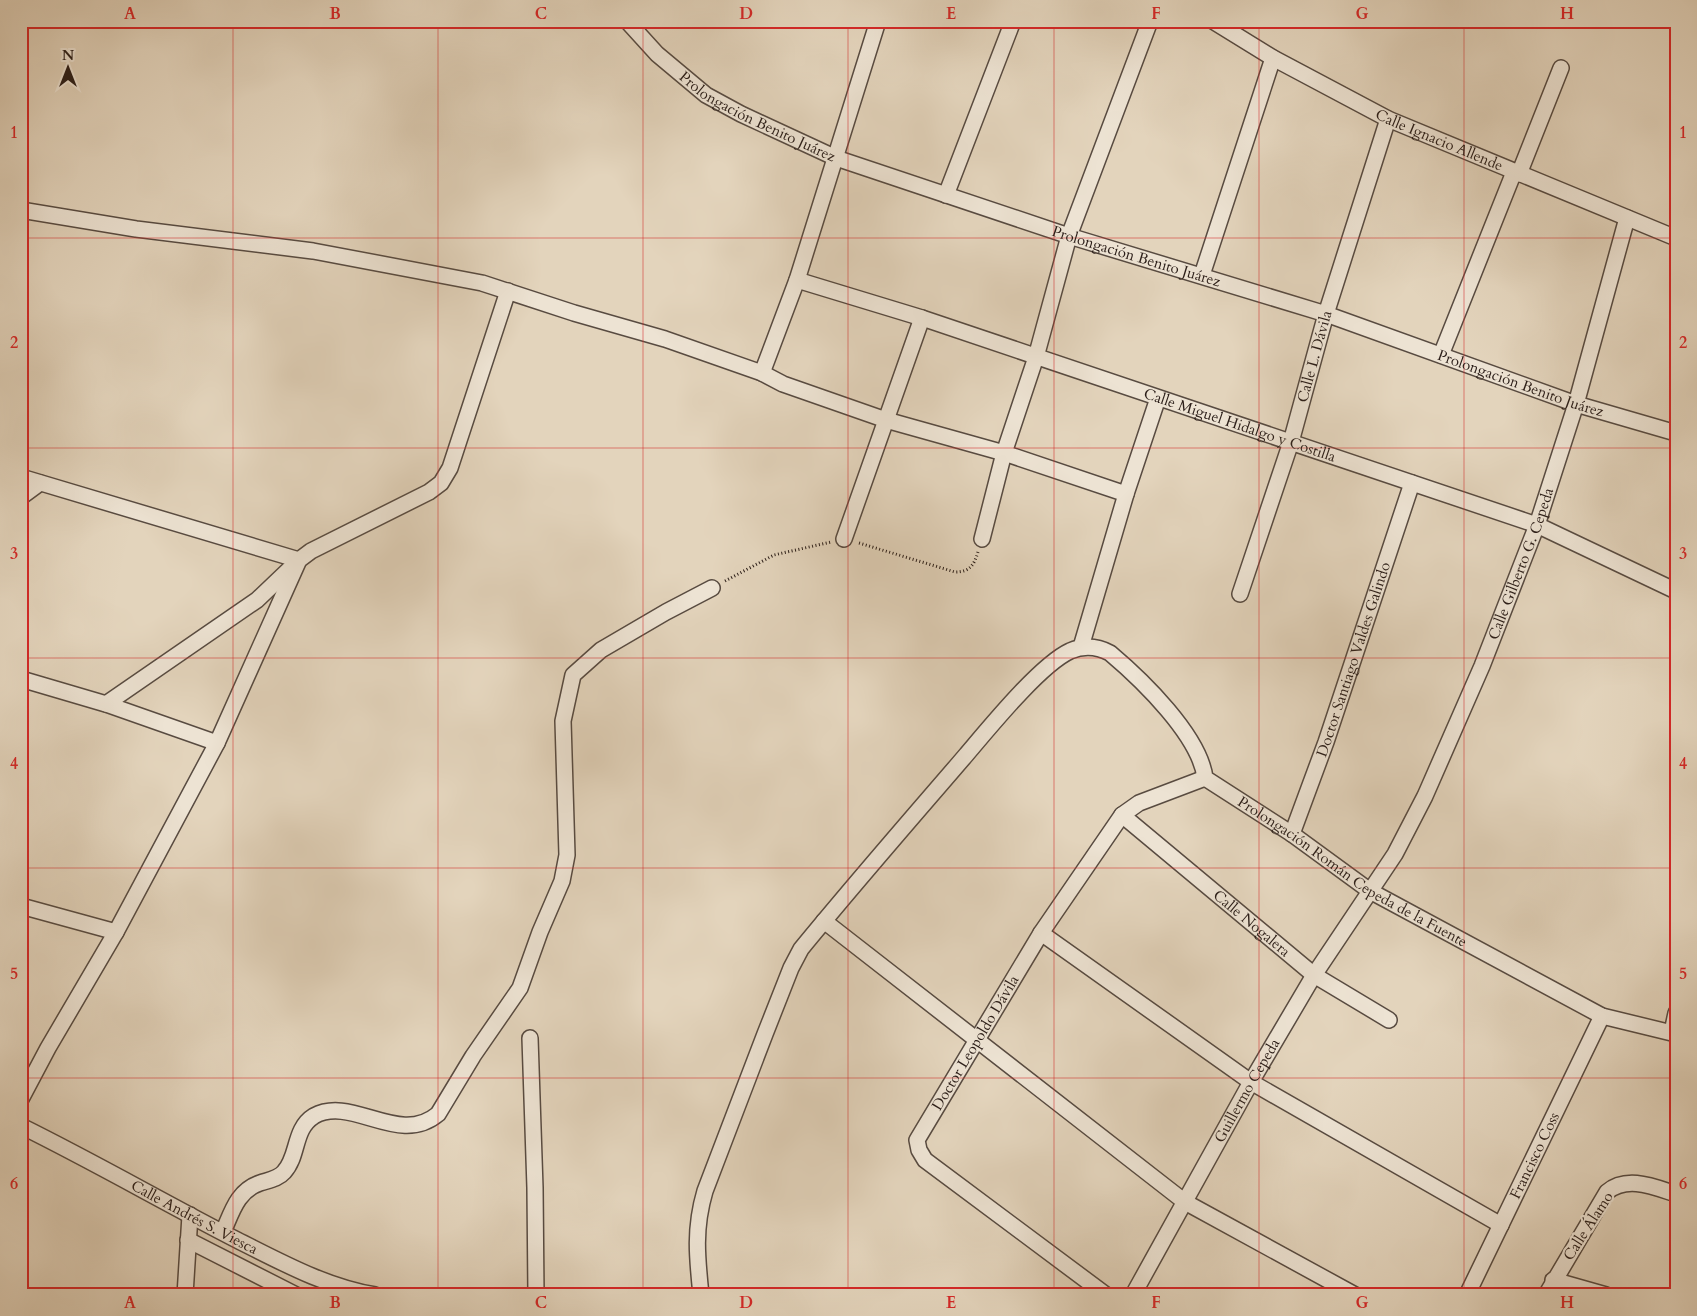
<svg xmlns="http://www.w3.org/2000/svg" width="1697" height="1316" font-family="Cardo,serif">
  <rect width="100%" height="100%" fill="#e3d4bc"/>
  <filter id="stains"><feTurbulence type="fractalNoise" baseFrequency=".004" numOctaves="4"/><feColorMatrix values="0 0 0 0 .2 0 0 0 0 .09 0 0 0 0 .02 0 0 0 .5 -.17"/></filter>
  <radialGradient id="worn" r=".72"><stop offset=".6" stop-color="#630" stop-opacity="0"/><stop offset="1" stop-color="#630" stop-opacity=".3"/></radialGradient>
  <g fill="none" stroke-linecap="round" stroke-linejoin="round">
    <defs>
      <g id="street">
        <path id="s1" d="M627 21 657 54 706 95 741 114 836 158 1069 236 1326 314 1576 404 1676 433"/>
        <path id="s2" d="M1213 21 1273 58 1388 119 1676 238"/>
        <polyline points="1519,174 1561,68"/>
        <polyline points="946,195 1013,21"/>
        <polyline points="21,210 136,229 313,251 482,283 574,313 665,339 762,373 783,384 886,420 1004,453 1126,494"/>
        <polyline points="1202,275 1273,58"/>
        <path id="s3" d="M797 280 922 318 1537 525 1676 591"/>
        <polyline points="1441,355 1514,172"/>
        <polyline points="762,373 797,280 878,21"/>
        <polyline points="21,477 299,560 257,600 106,704"/>
        <polyline points="21,497 40,483"/>
        <polyline points="844,539 922,318"/>
        <polyline points="982,539 1004,453 1036,357 1069,236 1150,21"/>
        <path id="s4" d="M1240 594 1291 442 1326 314 1388 119"/>
        <polyline points="1081,647 1126,494 1158,398"/>
        <polyline points="21,679 106,704 217,743"/>
        <path id="s5" d="M1122 815 1314 975 1389 1020"/>
        <path id="s6" d="M1292 834 1326 742 1412 483"/>
        <polyline points="21,906 116,932"/>
        <polyline points="824,921 1185,1202 1355,1295"/>
        <polyline points="1041,933 1251,1082 1501,1225"/>
        <polyline points="1672,1032 1676,1013"/>
        <polyline points="530,1038 535,1188 536,1295"/>
        <polyline points="21,1099 48,1048 116,932 217,743 299,560 311,551 429,492 441,483 450,468 508,291"/>
        <path id="s7" d="M21 1126C94 1162 165 1203 237 1240 281 1262 326 1287 375 1295"/>
        <path d="M223 1232C232 1212 237 1191 260 1183 269 1180 278 1179 284 1172 299 1156 293 1129 314 1116 352 1095 399 1147 438 1114L473 1056 520 988 540 932 562 881 567 855 563 721 573 675 601 650 666 612 712 588"/>
        <polyline points="188,1240 296,1295"/>
        <polyline points="1553,1280 1606,1295"/>
        <polyline points="185,1295 190,1215"/>
        <path id="s8" d="M701 1295C697 1257 694 1228 705 1191L765 1034 791 968 801 949C855 883 911 819 966 755 989 728 1040 665 1070 651 1084 645 1097 646 1110 653 1142 680 1200 736 1205 778L1292 834 1370 891 1602 1016 1676 1034"/>
        <path id="s9" d="M1106 1295 925 1160 919 1150 917 1140 1041 933 1122 815 1139 803 1205 778"/>
        <path id="s10" d="M1133 1295 1251 1082 1314 975 1395 854 1425 796 1482 666 1537 525 1576 404 1627 218"/>
        <path id="s11" d="M1467 1295 1602 1016"/>
        <path d="M1546 1295 1607 1192C1627 1175 1654 1187 1676 1194"/>
      </g>
    </defs>
    <!-- street casing -->
    <use href="#street" stroke="#584b41" stroke-width="18"/>
    <!-- path -->
    <g stroke="#2a1d18" stroke-width="3" stroke-dasharray="1 2.5" stroke-linecap="butt">
      <path d="M859 543 955 572C970 572 974 565 978 552"/>
      <polyline points="725,581 774,555 831,542"/>
    </g>
    <!-- street -->
    <use href="#street" stroke="#ede3d3" stroke-width="15"/>
  </g>
  <!-- grid -->
  <path fill="none" stroke="#d62828" stroke-width="1" stroke-opacity="0.55" d="M233 21V1295M438 21V1295M643 21V1295M848 21V1295M1054 21V1295M1259 21V1295M1464 21V1295M21 238H1676M21 448H1676M21 658H1676M21 868H1676M21 1078H1676"/>
  <g text-anchor="middle" stroke-width="4.5" stroke-linejoin="round" paint-order="stroke">
    <!-- street labels -->
    <g font-size="15" fill="#2a1d18" stroke="#ede3d3">
      <text dy="5" stroke="none"><textPath href="#s1" startOffset="164">Prolongación Benito Juárez</textPath></text>
      <text dy="5" stroke="none"><textPath href="#s2" startOffset="256">Calle Ignacio Allende</textPath></text>
      <text dy="5" stroke="none"><textPath href="#s1" startOffset="569">Prolongación Benito Juárez</textPath></text>
      <text dy="5" stroke="none"><textPath href="#s4" startOffset="249">Calle L. Dávila</textPath></text>
      <text dy="5" stroke="none"><textPath href="#s1" startOffset="974">Prolongación Benito Juárez</textPath></text>
      <text dy="5" stroke="none"><textPath href="#s3" startOffset="466">Calle Miguel Hidalgo y Costilla</textPath></text>
      <text dy="5" stroke="none"><textPath href="#s10" startOffset="830">Calle Gilberto G. Cepeda</textPath></text>
      <text dy="5" stroke="none"><textPath href="#s6" startOffset="185">Doctor Santiago Valdes Galindo</textPath></text>
      <text dy="5" stroke="none"><textPath href="#s8" startOffset="1144">Prolongación Román Cepeda de la Fuente</textPath></text>
      <text dy="5" stroke="none"><textPath href="#s5" startOffset="169">Calle Nogalera</textPath></text>
      <text dy="5" stroke="none"><textPath href="#s9" startOffset="361">Doctor Leopoldo Dávila</textPath></text>
      <text dy="5" stroke="none"><textPath href="#s10" startOffset="234">Guillermo Cepeda</textPath></text>
      <text dy="5" stroke="none"><textPath href="#s11" startOffset="155">Francisco Coss</textPath></text>
      <text dy="5" stroke="none"><textPath href="#s7" startOffset="196">Calle Andrés S. Viesca</textPath></text>
      <text transform="translate(1588 1226) rotate(-57)" y="5">Calle Álamo</text>
    </g>
  </g>
  <!-- margin -->
  <rect width="1697" height="1316" fill="none" stroke="#e3d4bc" stroke-width="55"/>
  <!-- north arrow -->
  <g transform="translate(68 68)" stroke="#ede3d3" stroke-width="4" paint-order="stroke">
  <path d="M0-4L9 19L0 12L-9 19Z" fill="#2a1d18"/>
  <text y="-8" font-size="14" font-weight="bold" text-anchor="middle" fill="#2a1d18">N</text>
  </g>
  <rect x="28" y="28" width="1642" height="1260" fill="none" stroke="#d62828" stroke-width="2"/>
  <g font-size="16" text-anchor="middle" font-weight="bold" fill="#d62828">
    <text x="130" y="19">A</text>
    <text x="335" y="19">B</text>
    <text x="541" y="19">C</text>
    <text x="746" y="19">D</text>
    <text x="951" y="19">E</text>
    <text x="1156" y="19">F</text>
    <text x="1362" y="19">G</text>
    <text x="1567" y="19">H</text>
    <text x="14" y="138">1</text>
    <text x="1683" y="138">1</text>
    <text x="14" y="348">2</text>
    <text x="1683" y="348">2</text>
    <text x="14" y="559">3</text>
    <text x="1683" y="559">3</text>
    <text x="14" y="769">4</text>
    <text x="1683" y="769">4</text>
    <text x="14" y="979">5</text>
    <text x="1683" y="979">5</text>
    <text x="14" y="1189">6</text>
    <text x="1683" y="1189">6</text>
    <text x="130" y="1308">A</text>
    <text x="335" y="1308">B</text>
    <text x="541" y="1308">C</text>
    <text x="746" y="1308">D</text>
    <text x="951" y="1308">E</text>
    <text x="1156" y="1308">F</text>
    <text x="1362" y="1308">G</text>
    <text x="1567" y="1308">H</text>
  </g>
  <rect width="100%" height="100%" filter="url(#stains)"/>
  <rect width="100%" height="100%" fill="url(#worn)"/>
</svg>
